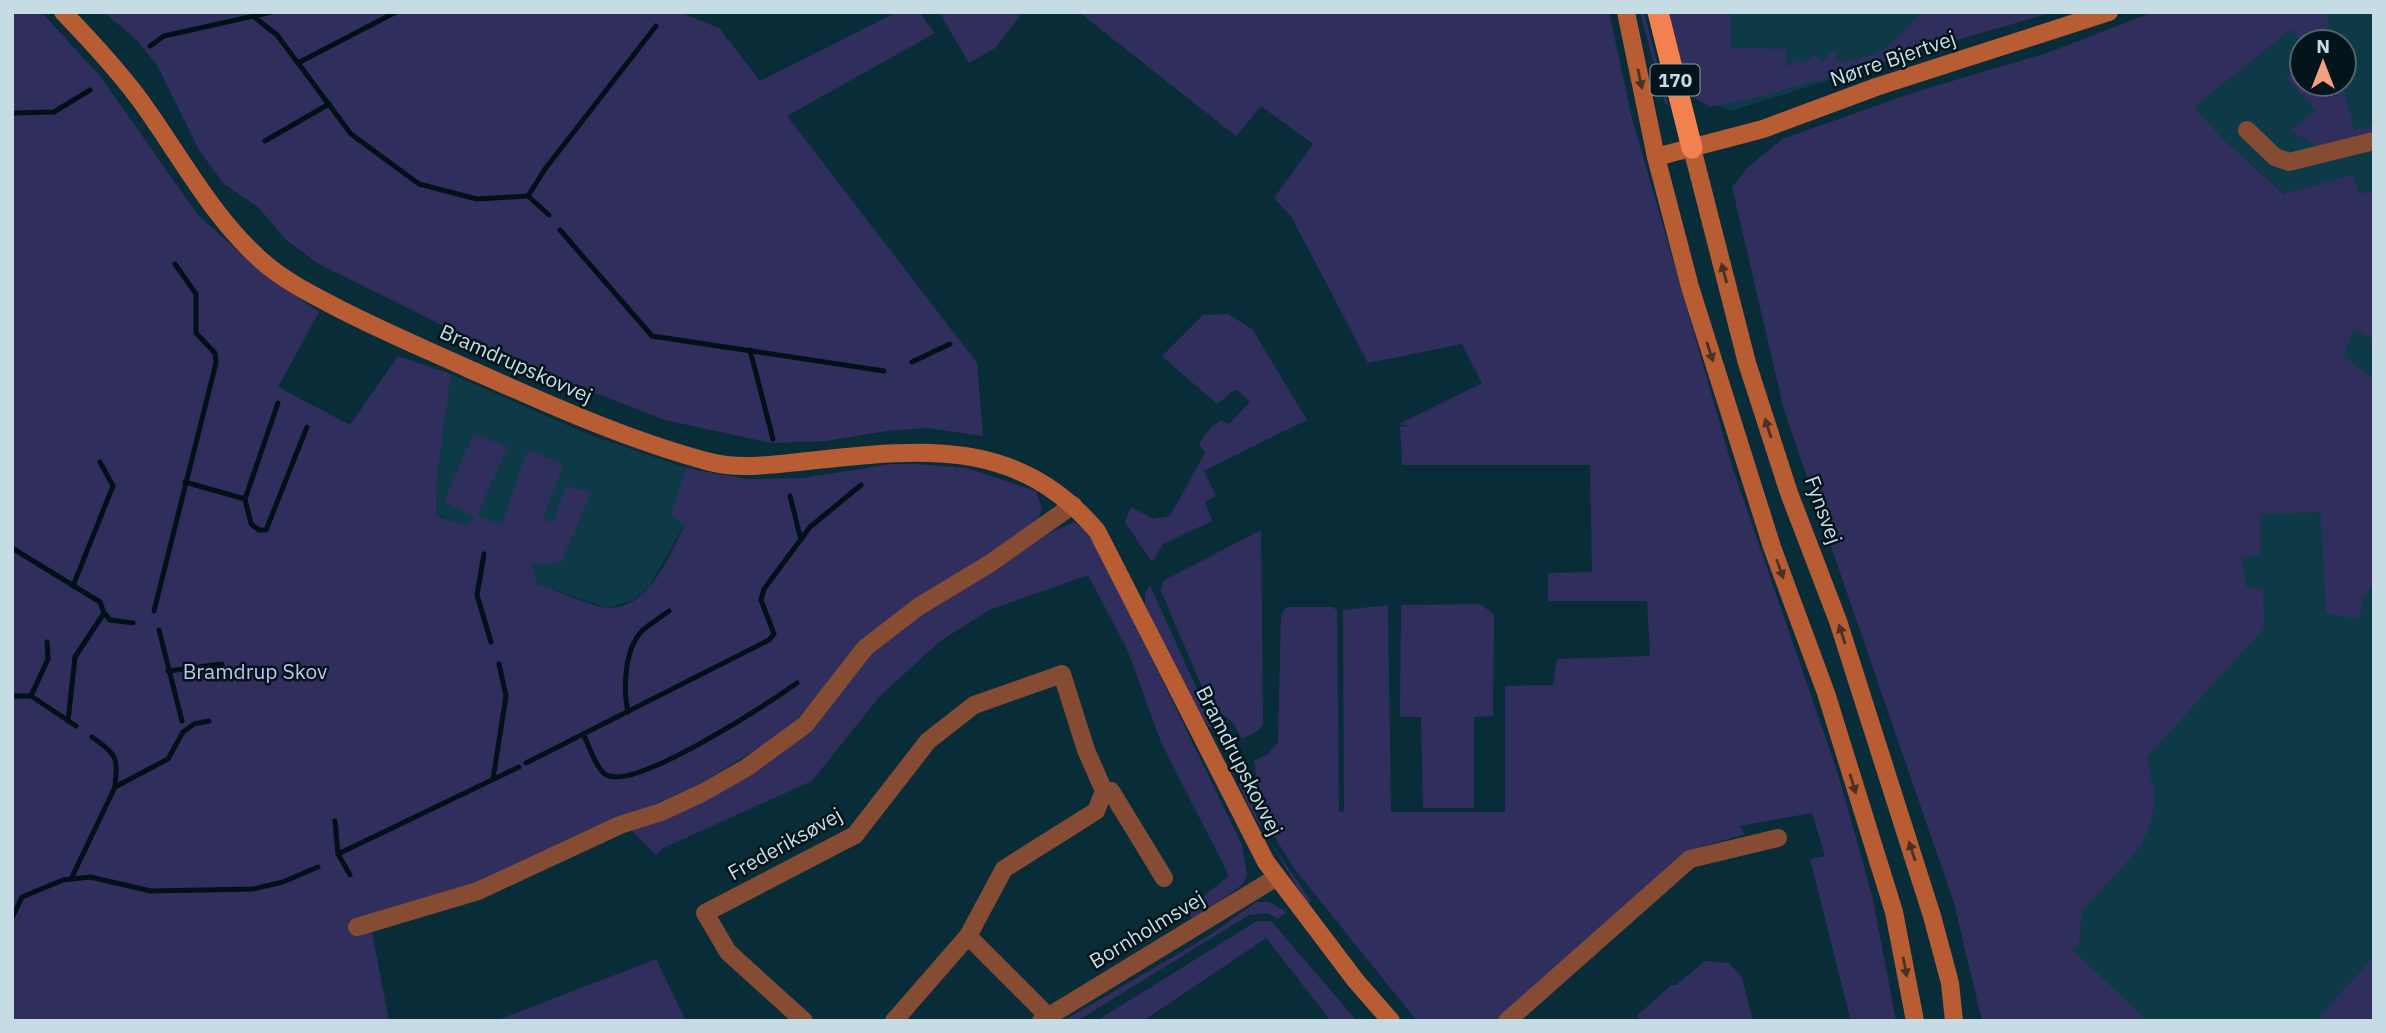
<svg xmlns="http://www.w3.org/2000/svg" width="2386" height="1033" font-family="'IBM Plex Sans',sans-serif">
  <rect width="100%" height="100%" fill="#092d38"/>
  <!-- built -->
  <g fill="#0e3a48" fill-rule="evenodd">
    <polygon points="1686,12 2044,12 1731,111 1706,102"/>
    <path d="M2230 12H2374V288L2285 194 2223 139 2157 67ZM2302 42H2344V84H2302Z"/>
    <polygon points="2355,312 2374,330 2374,989 2345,1021 2031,1021 2032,934"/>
    <polygon points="451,374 587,434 686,468 671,515 685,524 648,588 633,600 607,608 537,584 436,513 437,474"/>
  </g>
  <!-- green -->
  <g fill="#302e5d">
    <path d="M12 12H41L100 76 198 215 260 271 319 312 278 387 350 425 398 356 451 374 437 474 436 513 441 518 467 526 474 516 444 502 474 433 507 447 477 516 502 524 528 450 563 464 543 519 553 523 567 486 591 492 562 561 539 565 531 562 537 584C553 589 595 608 608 608 650 609 670 554 685 525L671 515 686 468 746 479 802 478 892 464H916L966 468 1036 491 1042 509 1035 525 855 651 788 730 698 785 467 888 369 917 389 1021H12Z"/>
    <polygon points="103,12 679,12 719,28 760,81 897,12 919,12 935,33 787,116 977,363 983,436 928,428 886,431 826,441 771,443 665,420 516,362 319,264 286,240 259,208 223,183 199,150 157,65 135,38"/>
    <polygon points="939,12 1018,12 1020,16 995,48 969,63"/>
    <polygon points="1609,12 1632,118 1733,469 1838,774 1873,899 1896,1021 1851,1021 1810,859 1825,856 1812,813 1739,826 1745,834 1685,852 1499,1021 1417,1021 1293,867 1263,818 1254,761 1268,754 1278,742 1281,614 1287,607 1333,607 1337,611 1339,812 1344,811 1343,610 1388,605 1391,812 1505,812 1505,686 1553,685 1557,659 1650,656 1647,601 1548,601 1548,573 1592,572 1590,465 1402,465 1400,426 1413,427 1399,424 1482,383 1462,344 1368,363 1291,216 1274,198 1313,144 1261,106 1236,136 1080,13"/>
    <polygon points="1640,12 1644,12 1668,105 1665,104"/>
    <path d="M1668 12H1731V48L1787 49 1786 65 1789 66 1797 59 1805 64 1814 55 1822 62 1836 48 1837 62C1885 58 1890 45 1922 12H2054L1755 98 1710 107 1690 95Z"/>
    <polygon points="2153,12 2331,12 2326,14 2333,42 2302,42 2291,29 2194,107 2223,139 2284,194 2353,175 2359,194 2374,191 2374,339 2353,329 2344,356 2374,380 2374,582 2363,600 2359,619 2326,613 2321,512 2261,514 2260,554 2241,558 2246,587 2263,589 2264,628 2147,757 2155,799 2150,825 2140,847 2082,911 2079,943 2073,950 2147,1021 1982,1021 1954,903 1784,410 1732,187 1747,168 1782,139 1915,92 2047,53"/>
    <polygon points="2302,63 2302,84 2342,84 2354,130 2374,125 2374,132 2320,146 2290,131 2316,110 2286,78"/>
    <polygon points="1228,314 1252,329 1307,420 1204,471 1216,496 1205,502 1212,521 1163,544 1152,562 1125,522 1131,507 1153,519 1170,516 1205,453 1199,444 1211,427 1222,420 1228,425 1250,402 1236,389 1217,404 1162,356 1203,315"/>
    <polygon points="1074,522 1085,530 1103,558 1242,845 1247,875 1243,884 1194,921 1186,910 1229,876 1161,742 1127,649 1088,575 989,610 939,642 880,696 812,781 663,848 656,855 630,829 696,802 778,756 815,723 866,657 912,617 1048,534"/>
    <polygon points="1261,530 1263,725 1256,732 1242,739 1233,723 1209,703 1161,591 1163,581"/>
    <path d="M1150 585 1207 712 1231 734 1236 743C1200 743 1160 635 1145 604V593Z"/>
    <polygon points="1480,604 1494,614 1493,716 1474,717 1474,808 1423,808 1421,717 1400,717 1401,605"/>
    <path d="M1245 764C1252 780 1249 797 1255 812 1268 844 1292 872 1311 901L1307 903 1250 809 1239 785Z"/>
    <polygon points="1256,902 1269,902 1287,912 1278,919 1267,913 1249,915 1077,1021 1063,1021 1207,937"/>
    <polygon points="1257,921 1271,921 1357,1021 1331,1021 1266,938 1143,1021 1096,1021"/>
    <polygon points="2374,957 2374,1021 2316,1021 2317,1019"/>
    <polygon points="656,959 686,1021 495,1021 641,965"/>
    <polygon points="1705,961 1729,963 1742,978 1753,1021 1641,1021 1637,1016 1671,985 1676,985"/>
  </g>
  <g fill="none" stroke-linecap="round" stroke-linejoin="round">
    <!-- stream -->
    <g stroke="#021117" stroke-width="5">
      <polyline points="253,16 277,35 351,134 419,184 477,199 528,196 545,169 656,26"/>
      <polyline points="150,46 164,36 272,12"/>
      <polyline points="298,63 396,12"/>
      <polyline points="12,113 54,112 90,90"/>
      <polyline points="265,141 329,104"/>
      <polyline points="528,196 549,215"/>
      <polyline points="560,230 652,336 884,371"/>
      <polyline points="750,350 773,439"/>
      <polyline points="912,362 950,344"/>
      <polyline points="185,482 245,499 251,524 259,530 266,530 307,427"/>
      <polyline points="790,496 801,540"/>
      <polyline points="245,499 278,403"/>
      <polyline points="12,548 100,602 104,613 75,657 68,721"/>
      <polyline points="484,554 477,595 491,642"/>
      <polyline points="73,586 113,486 100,462"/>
      <polyline points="154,611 216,363 215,353 196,333 196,294 175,264"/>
      <polyline points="104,613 110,620 133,623"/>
      <polyline points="159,630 182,721"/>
      <polyline points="168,671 222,664"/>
      <polyline points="12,696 31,696 76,726"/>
      <polyline points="31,696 48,659 47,642"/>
      <path d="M628 712C623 689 624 650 642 631 649 624 660 618 669 611"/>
      <path d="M584 736C590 747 597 773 609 776 643 786 767 704 797 683"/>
      <path d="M92 737C117 755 118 756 115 787"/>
      <polyline points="526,763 769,640 774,634 761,600 764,589 810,527 861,485"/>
      <polyline points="493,779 506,696 499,664"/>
      <polyline points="335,821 338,854 350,875"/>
      <polyline points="338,854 519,767"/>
      <polyline points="71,879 115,787 168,759 183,732 194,724 209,721"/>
      <polyline points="12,918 22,897 63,880 90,877 151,891 253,889 283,882 318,867"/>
    </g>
    <!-- street -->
    <g stroke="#854b33" stroke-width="18">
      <polyline points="2247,130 2275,157 2289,162 2374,141"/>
      <polyline points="1104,791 1111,791 1164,878"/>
      <polyline points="357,927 478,891 620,825 661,812 702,793 746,768 805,725 865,648 918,607 989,564 1073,505"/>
      <polyline points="968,936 1048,1016"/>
      <polyline points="804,1021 728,952 705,913 855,835 928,741 974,705 1062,674 1086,750 1104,791 1096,811 1004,869 968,936 894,1021"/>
      <polyline points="1041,1021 1277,877"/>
      <polyline points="1507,1021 1690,859 1778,838"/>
    </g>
    <!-- secondary -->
    <g stroke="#b85c34" stroke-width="18">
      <path d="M63 12C90 40 117 69 140 100 180 155 211 216 262 261 282 279 307 292 330 304 375 328 423 348 469 369 548 404 627 440 710 462 740 470 778 464 808 461 920 449 1016 436 1097 531L1266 862 1356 981 1391 1021"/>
      <polyline points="1626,12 1656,157 1690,287 1772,547 1826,693 1894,912 1915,1021"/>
      <polyline points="1692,148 1747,363 1789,493 1838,621 1932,916 1950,983 1954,1021"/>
      <polyline points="1656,157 1763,129 1876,87 2109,12"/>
    </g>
    <!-- highway -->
    <polyline stroke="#f38150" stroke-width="21" points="1658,12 1692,148"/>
  </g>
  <!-- one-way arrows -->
  <defs><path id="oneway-solid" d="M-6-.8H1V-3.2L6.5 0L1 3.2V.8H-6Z" transform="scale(1.75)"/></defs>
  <g fill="#4b3124">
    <use href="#oneway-solid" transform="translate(1640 79) rotate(78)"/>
    <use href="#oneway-solid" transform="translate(1724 273) rotate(-105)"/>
    <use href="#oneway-solid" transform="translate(1710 352) rotate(72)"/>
    <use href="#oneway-solid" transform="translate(1768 428) rotate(-108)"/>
    <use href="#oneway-solid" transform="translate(1780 569) rotate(70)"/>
    <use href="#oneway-solid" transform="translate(1842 634) rotate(-108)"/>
    <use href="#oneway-solid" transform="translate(1853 784) rotate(73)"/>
    <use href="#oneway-solid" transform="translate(1912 851) rotate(-108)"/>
    <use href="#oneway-solid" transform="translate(1905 967) rotate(79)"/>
  </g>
  <g text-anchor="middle" stroke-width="5" stroke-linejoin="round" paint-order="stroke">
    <!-- shield labels -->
    <rect fill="#03141a" stroke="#8ba0a8" stroke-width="2" x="1650.5" y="64.5" width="49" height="31" rx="5"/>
    <g font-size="19" font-weight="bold" fill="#c5dce5">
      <text x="1675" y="87">170</text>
    </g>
    <!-- street labels -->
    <g font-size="21" fill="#c5dce5" stroke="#03141a">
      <text transform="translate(1893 59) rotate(-19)" y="7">Nørre Bjertvej</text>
      <text transform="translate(516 364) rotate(24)" y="7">Bramdrupskovvej</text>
      <text transform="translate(1823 510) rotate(70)" y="7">Fynsvej</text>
      <text transform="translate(1239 761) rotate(63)" y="7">Bramdrupskovvej</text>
      <text transform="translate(785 844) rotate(-29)" y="7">Frederiksøvej</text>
      <text transform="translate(1147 930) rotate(-31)" y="7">Bornholmsvej</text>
    </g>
    <!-- park labels -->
    <g font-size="21" fill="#c0c2f0" stroke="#03141a">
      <text x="255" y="679">Bramdrup Skov</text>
    </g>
  </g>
  <!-- border -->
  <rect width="2386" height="1033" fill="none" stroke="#c5dce5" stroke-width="28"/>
  <!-- north arrow -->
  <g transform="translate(2323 63)"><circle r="33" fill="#03141a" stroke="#51646b" stroke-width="2"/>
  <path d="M0-5L12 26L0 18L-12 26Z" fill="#f2a07f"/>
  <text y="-10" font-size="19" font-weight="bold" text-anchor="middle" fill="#c5dce5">N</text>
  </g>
</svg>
